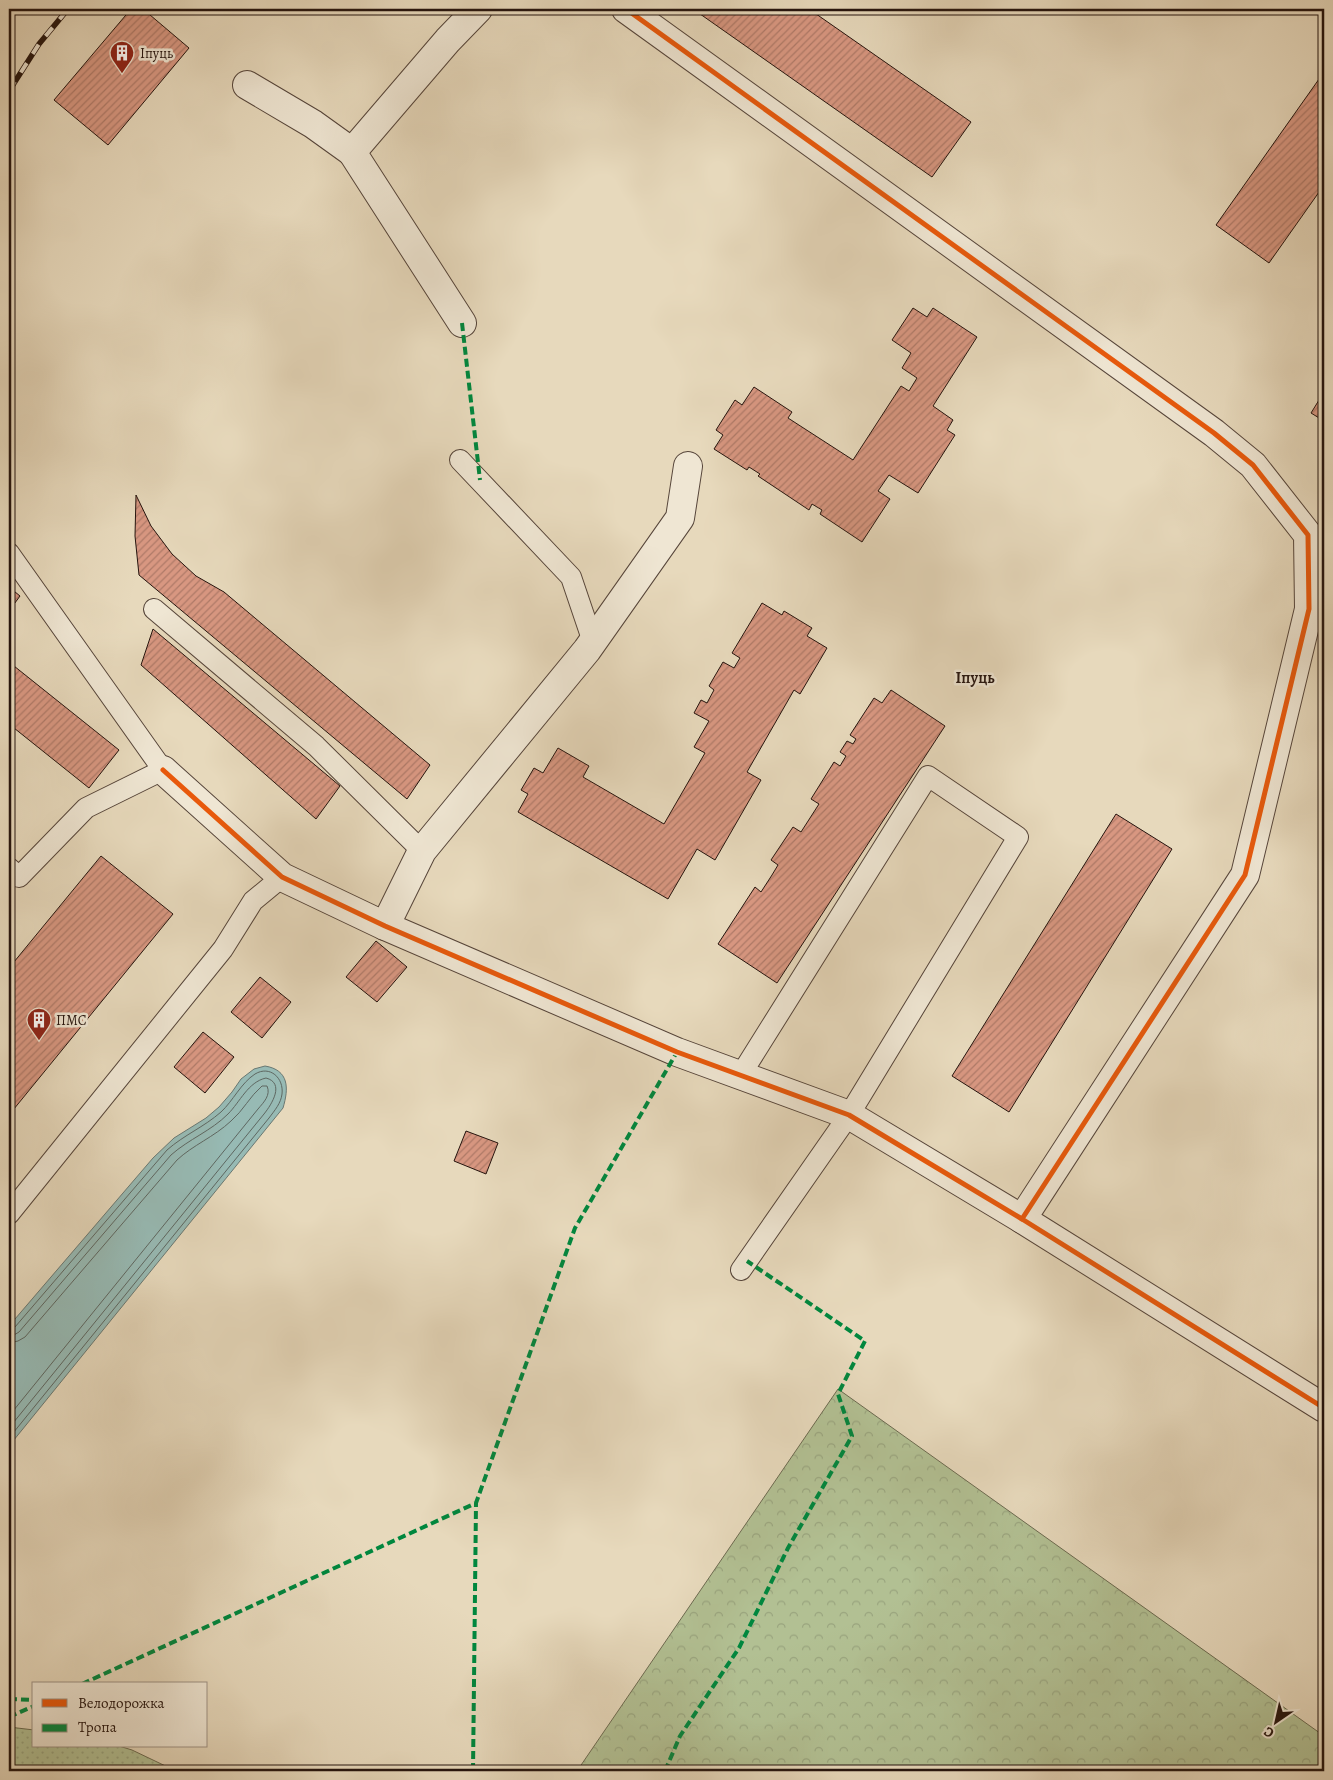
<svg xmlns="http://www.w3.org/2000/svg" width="1333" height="1780" font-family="Alegreya,serif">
  <defs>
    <pattern id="grass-dots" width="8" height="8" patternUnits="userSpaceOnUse" patternTransform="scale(1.25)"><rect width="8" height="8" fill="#b2c093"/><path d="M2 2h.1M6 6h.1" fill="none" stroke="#99a47e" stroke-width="1.8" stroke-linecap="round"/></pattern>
    <pattern id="forest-crowns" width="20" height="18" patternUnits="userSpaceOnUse" patternTransform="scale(1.25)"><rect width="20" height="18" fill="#b2c093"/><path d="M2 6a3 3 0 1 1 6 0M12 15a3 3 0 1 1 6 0" fill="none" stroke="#99a47e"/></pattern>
    <pattern id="building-hatch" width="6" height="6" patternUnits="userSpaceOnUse" patternTransform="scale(1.25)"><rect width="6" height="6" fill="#d89781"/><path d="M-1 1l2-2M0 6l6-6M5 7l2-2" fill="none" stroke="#af7a68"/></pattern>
  </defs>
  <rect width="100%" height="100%" fill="#e7d9bc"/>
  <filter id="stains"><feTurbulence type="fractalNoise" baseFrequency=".004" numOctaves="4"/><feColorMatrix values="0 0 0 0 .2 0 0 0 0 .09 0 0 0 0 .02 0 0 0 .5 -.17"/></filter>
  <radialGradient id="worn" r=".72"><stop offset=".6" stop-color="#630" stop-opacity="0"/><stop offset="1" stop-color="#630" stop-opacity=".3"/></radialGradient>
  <!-- grass -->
  <polygon fill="url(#grass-dots)" stroke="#6c6a50" points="9,1727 34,1730 34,1746 119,1746 132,1750 176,1771 9,1771"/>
  <!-- forest -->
  <polygon fill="url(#forest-crowns)" stroke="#6c6a50" points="838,1389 1324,1736 1324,1771 577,1771"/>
  <!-- water -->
  <path fill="#97bab4" stroke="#697872" d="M265 1066C289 1070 289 1088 283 1108L9 1446V1326L153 1158 174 1138 206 1118 219 1107 232 1092 241 1079 254 1069Z"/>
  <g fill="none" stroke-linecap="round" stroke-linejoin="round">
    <!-- shore -->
    <g stroke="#5e6761" stroke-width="1">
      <path d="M9 1329 15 1327 167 1150C184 1135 204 1127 221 1112 233 1101 241 1083 255 1074 270 1065 284 1078 282 1094 281 1103 275 1110 269 1118L9 1438"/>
      <path d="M9 1335H14L19 1332 171 1155C189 1139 211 1131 228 1114 240 1102 248 1082 266 1078 285 1083 272 1104 264 1114L9 1428"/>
      <path d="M9 1343 18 1341 25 1337 177 1160C193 1145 214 1137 231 1121 243 1111 250 1096 262 1086H267C271 1095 264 1102 258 1109L9 1416"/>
    </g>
  </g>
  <!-- building -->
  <g fill="url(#building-hatch)" stroke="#25140e">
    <polygon points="131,9 143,9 189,48 108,145 54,100"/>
    <polygon points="693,9 809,9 971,122 932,177"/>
    <polygon points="1324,72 1324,185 1269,263 1216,225"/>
    <polygon points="913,308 927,317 933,308 977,337 933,406 953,420 947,430 955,435 918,493 889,475 878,491 890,499 862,542 820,514 822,510 812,504 809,510 758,476 760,474 749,467 747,470 714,449 723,435 716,430 735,400 742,405 754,387 792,412 788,418 853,460 901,386 909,391 917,378 902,368 911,353 892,340"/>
    <polygon points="1324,392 1324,421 1311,413"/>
    <polygon points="136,495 151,526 172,554 196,576 224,592 430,765 407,799 139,575 135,536"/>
    <polygon points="9,587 20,596 9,611"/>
    <polygon points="762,603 782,615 784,611 812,628 807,636 827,648 800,694 794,690 747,772 761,780 715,860 697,849 668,899 518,812 528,794 521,790 534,768 543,773 558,748 589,766 583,777 664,824 705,753 694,747 709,721 694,713 701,700 707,703 714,690 709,686 723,662 734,668 740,658 732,653"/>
    <polygon points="153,629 340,786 316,819 141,665"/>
    <polygon points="9,662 119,750 89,788 9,724"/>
    <polygon points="891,690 945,726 777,983 718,944 755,887 761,892 772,875 778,865 771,860 793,827 801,832 819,804 811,799 834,762 840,766 846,756 840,752 847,741 853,744 856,739 850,735 874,698 882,703"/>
    <polygon points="1116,814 1172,849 1009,1112 952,1076"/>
    <polygon points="101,856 173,914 9,1115 9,968"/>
    <polygon points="376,941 407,967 377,1002 346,977"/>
    <polygon points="260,977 291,1002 262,1038 231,1012"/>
    <polygon points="203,1032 234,1057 205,1093 174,1067"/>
    <polygon points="466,1131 498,1143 486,1174 454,1161"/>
  </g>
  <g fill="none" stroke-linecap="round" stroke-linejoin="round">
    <defs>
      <g id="service">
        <polyline points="460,460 571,577 593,642"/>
        <polyline points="9,553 163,770 86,808 19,877 9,868"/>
        <polyline points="154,609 316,746 422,851"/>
        <polyline points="740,1076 928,776 1018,837 849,1115 741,1270"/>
        <polyline points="9,1214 223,949 253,901 282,877"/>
      </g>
      <g id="minor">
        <polyline points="626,9 1214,433 1253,465 1308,535 1309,609 1245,875 1022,1219 1324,1408"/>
        <polyline points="247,85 313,124 352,152"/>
        <polyline points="462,323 352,152 448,40 478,9"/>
        <polyline points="163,770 282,877 385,926 677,1052 849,1115 1022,1219"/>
        <polyline points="385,926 422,851 587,650 680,518 688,466"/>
      </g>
    </defs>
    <!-- service casing -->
    <use href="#service" stroke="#56453a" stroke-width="22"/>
    <!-- minor casing -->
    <use href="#minor" stroke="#56453a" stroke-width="30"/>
    <!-- service -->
    <use href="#service" stroke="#efe6d3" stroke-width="20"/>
    <!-- minor -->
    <use href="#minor" stroke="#efe6d3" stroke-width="28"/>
    <defs>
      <polyline id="rail" points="9,91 39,44 68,9"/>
    </defs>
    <!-- rail casing -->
    <use href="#rail" stroke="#25140e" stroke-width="5.5"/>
    <!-- rail -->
    <use href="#rail" stroke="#efe6d3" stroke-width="4" stroke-dasharray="11" stroke-linecap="butt"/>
    <!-- quiet -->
    <g stroke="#00873e" stroke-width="4" stroke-dasharray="8 4" stroke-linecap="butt">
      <polyline points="462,323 480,480"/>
      <polyline points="82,1684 476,1503 575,1228 677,1052"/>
      <polyline points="9,1699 34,1700"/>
      <polyline points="9,1717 34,1706"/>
      <polyline points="473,1771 476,1503"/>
      <polyline points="665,1771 680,1736 739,1648 788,1548 852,1436 838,1394 865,1341 747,1261"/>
    </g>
    <defs>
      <g id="cycleway">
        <polyline points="626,9 1214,433 1253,465 1308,535 1309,609 1245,875 1022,1219 1324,1408"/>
        <polyline points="163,770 282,877 385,926 677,1052 849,1115 1022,1219"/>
      </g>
    </defs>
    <!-- cycleway casing -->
    <use href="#cycleway" stroke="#efe6d3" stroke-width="8"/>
    <!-- cycleway -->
    <use href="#cycleway" stroke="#e8590c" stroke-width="5"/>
  </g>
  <!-- icons -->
  <defs>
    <symbol id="building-pin" viewBox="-11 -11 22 30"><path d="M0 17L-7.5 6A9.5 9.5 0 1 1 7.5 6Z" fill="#8f2418" stroke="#efe6d3"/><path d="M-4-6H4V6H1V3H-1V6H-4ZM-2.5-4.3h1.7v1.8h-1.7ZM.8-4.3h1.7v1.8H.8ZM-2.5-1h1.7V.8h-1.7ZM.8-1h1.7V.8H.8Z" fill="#fff"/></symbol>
  </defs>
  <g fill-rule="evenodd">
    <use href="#building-pin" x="108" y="39" width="28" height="38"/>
    <use href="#building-pin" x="25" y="1006" width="28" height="38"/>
  </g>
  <g text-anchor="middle" stroke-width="5" stroke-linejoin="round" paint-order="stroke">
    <!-- poi labels -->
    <g font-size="14" fill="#25140e" stroke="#efe6d3" text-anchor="start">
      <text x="140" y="58">Іпуць</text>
      <text x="56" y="1025">ПМС</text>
    </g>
    <!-- quarter labels -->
    <g font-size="16" font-weight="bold" fill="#25140e" stroke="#efe6d3">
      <text x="975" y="683">Іпуць</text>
    </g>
  </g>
  <!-- margin -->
  <rect width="1333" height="1780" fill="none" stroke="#e7d9bc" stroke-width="30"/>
  <rect x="10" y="10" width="1313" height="1760" fill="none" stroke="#25140e" stroke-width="2.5"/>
  <rect x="15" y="15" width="1303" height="1750" fill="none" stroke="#25140e"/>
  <!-- legend -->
  <rect x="32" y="1682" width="175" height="65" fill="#efe6d3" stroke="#9e9284"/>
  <rect x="42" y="1699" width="25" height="8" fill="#e8590c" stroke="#9e9284"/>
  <text x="78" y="1708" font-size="15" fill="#25140e">Велодорожка</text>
  <rect x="42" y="1724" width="25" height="8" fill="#00873e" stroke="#9e9284"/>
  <text x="78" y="1732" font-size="15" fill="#25140e">Тропа</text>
  <!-- north arrow -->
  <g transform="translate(1276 1722) rotate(214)" stroke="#efe6d3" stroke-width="4" paint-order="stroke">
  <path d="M0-4L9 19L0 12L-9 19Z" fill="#25140e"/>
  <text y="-8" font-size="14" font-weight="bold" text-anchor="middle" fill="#25140e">С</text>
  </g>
  <rect width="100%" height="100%" filter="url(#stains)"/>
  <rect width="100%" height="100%" fill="url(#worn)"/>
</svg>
